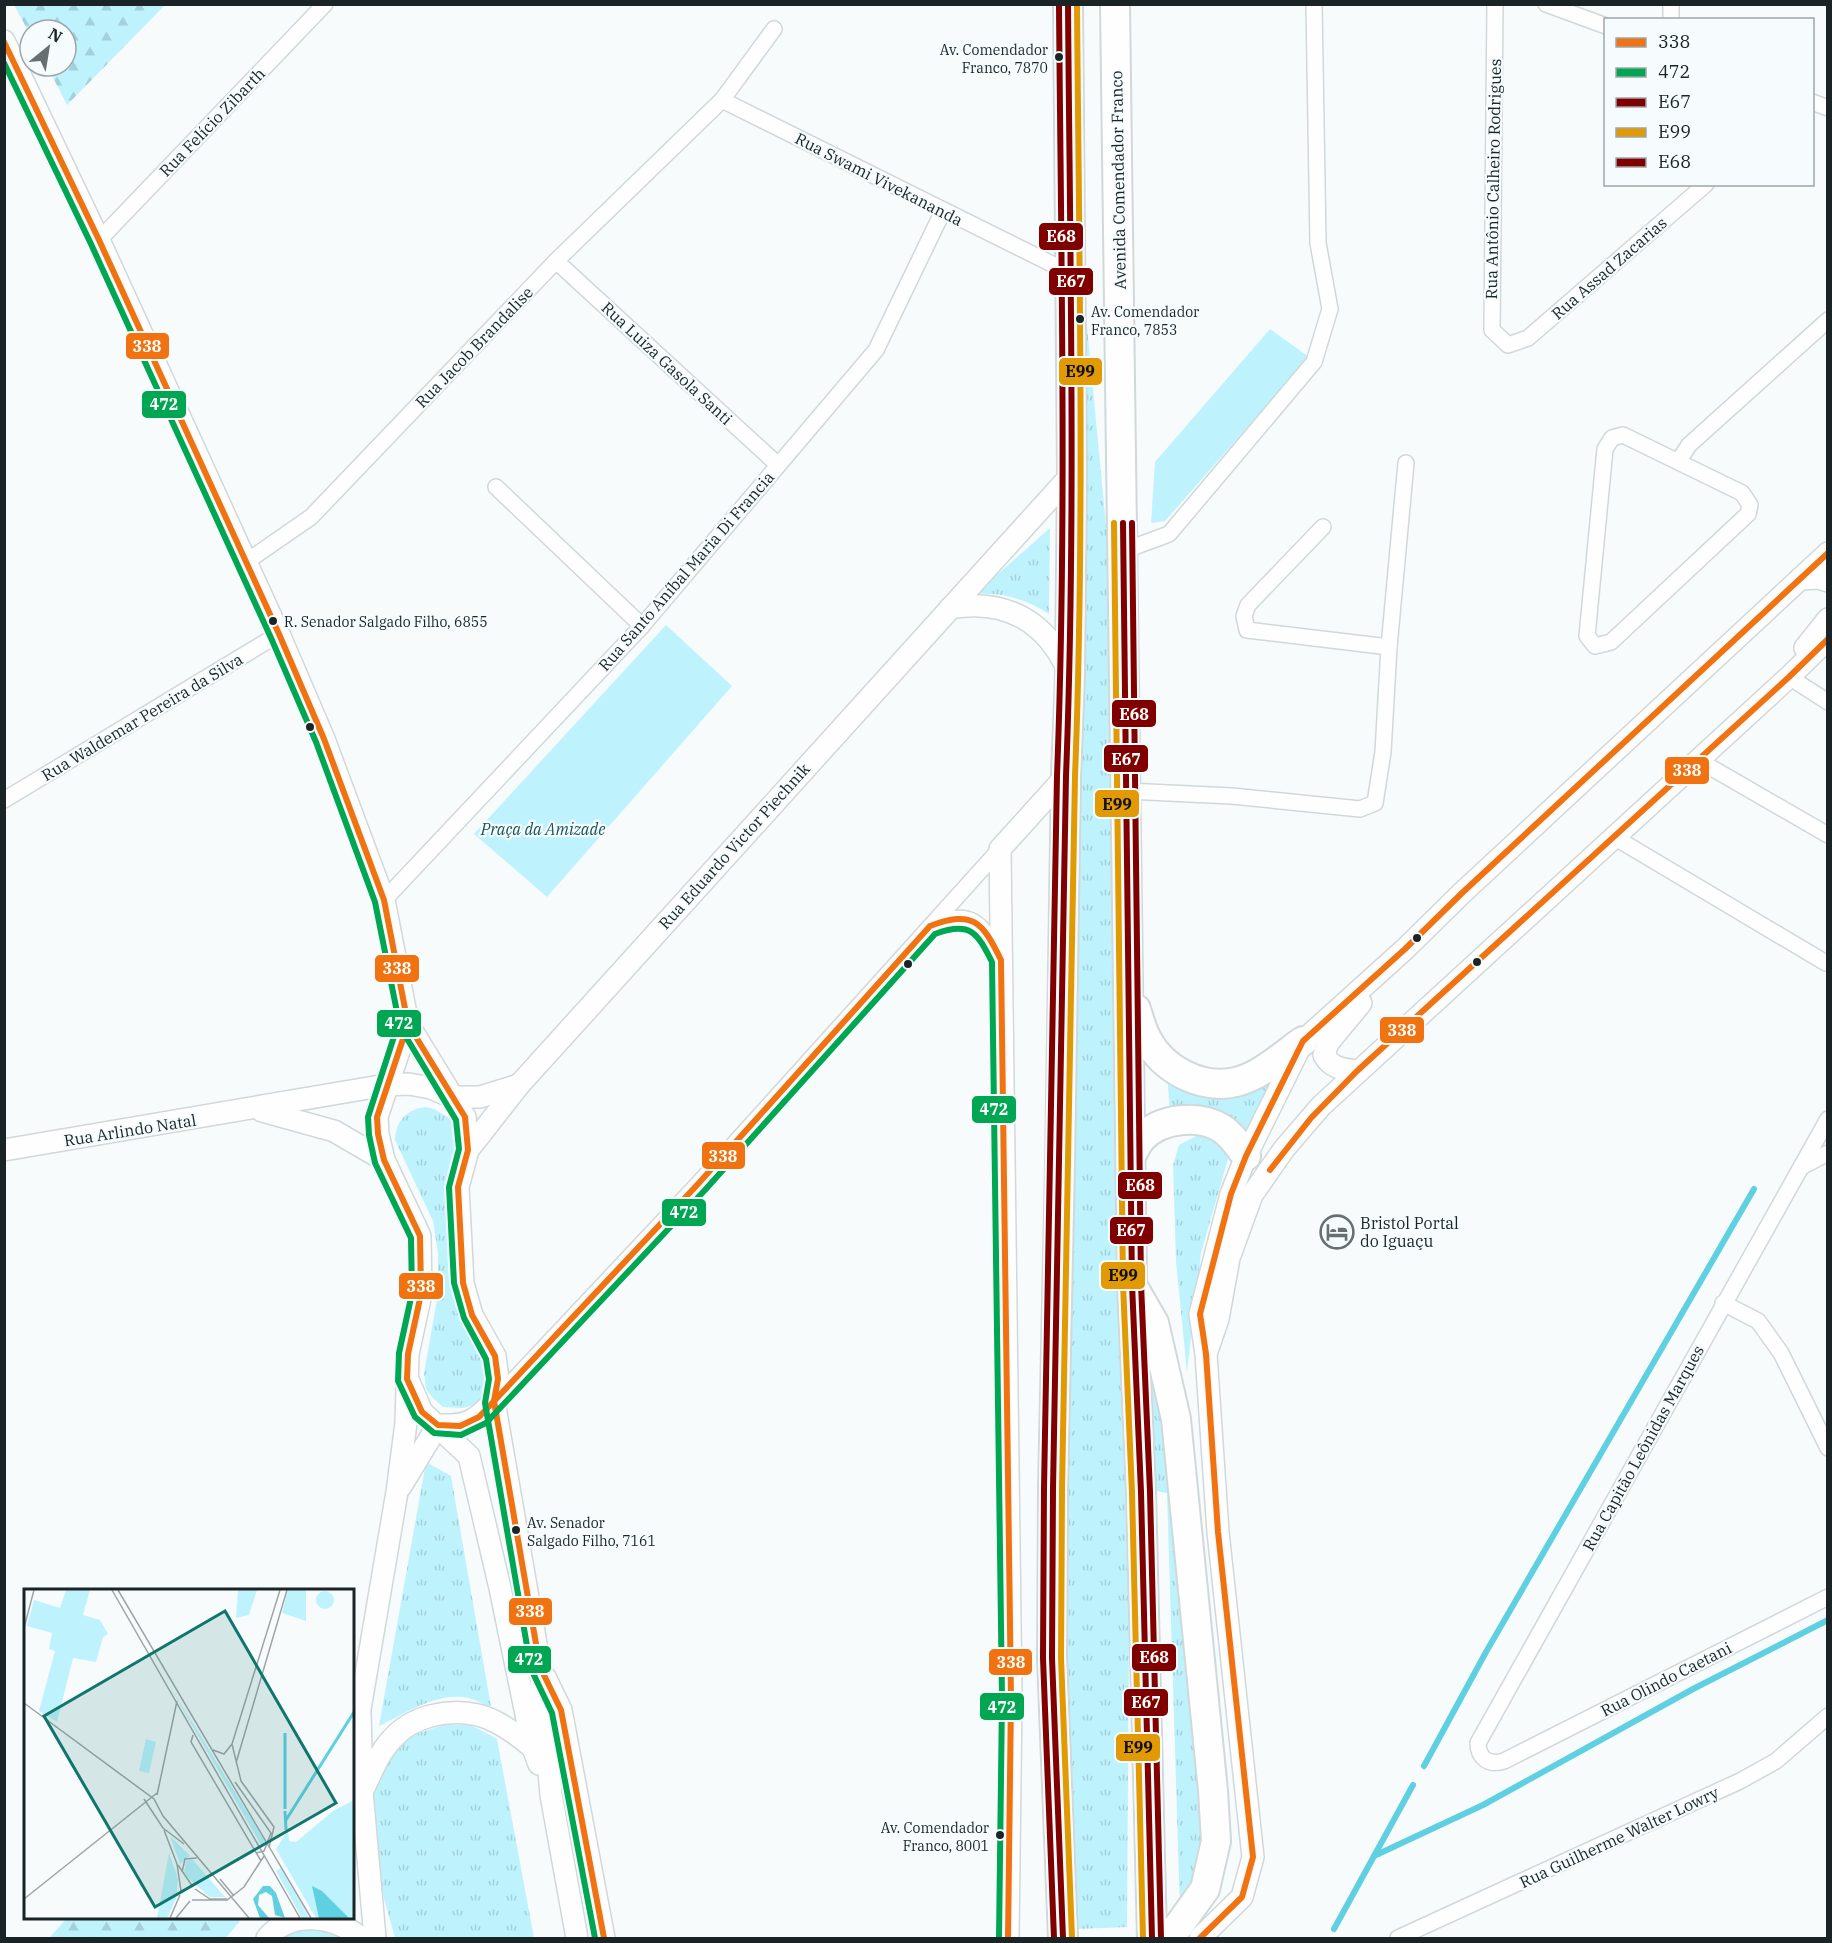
<svg xmlns="http://www.w3.org/2000/svg" width="1832" height="1943" font-family="'IBM Plex Serif',serif">
  <defs>
    <pattern id="grass-tufts" width="24" height="20" patternUnits="userSpaceOnUse" patternTransform="scale(1.5)"><rect width="24" height="20" fill="#bef3fe"/><path d="M3 7l-1-3M5 7V3M7 7l1-3M15 17l-1-3M17 17v-4M19 17l1-3" fill="none" stroke="#a3d0da"/></pattern>
    <pattern id="forest-firs" width="22" height="20" patternUnits="userSpaceOnUse" patternTransform="scale(1.5)"><rect width="22" height="20" fill="#bef3fe"/><path d="M5 1l3.5 6h-7zM16 11l3.5 6h-7z" fill="#a3d0da"/></pattern>
  </defs>
  <rect width="100%" height="100%" fill="#f7fbfc"/>
  <!-- grass -->
  <g fill="url(#grass-tufts)">
    <polygon points="1084,295 1108,546 1130,1486 1127,1927 1077,1929 1063,1659 1062,1493 1080,781 1078,670"/>
    <path d="M1050 528 1049 614C1025 599 1003 592 975 594Z"/>
    <polygon points="1167,1074 1279,1075 1248,1141 1170,1113"/>
    <path d="M425 1107 434 1109 449 1118 456 1128 460 1143 449 1174 447 1213 458 1300 465 1324 480 1358 486 1366 489 1379 483 1396 473 1405 463 1408 443 1407 433 1398 426 1389 424 1373 438 1294V1253L433 1221 395 1140C396 1121 406 1110 425 1107Z"/>
    <polygon points="1198,1135 1218,1141 1228,1159 1201,1253 1187,1372 1176,1261 1173,1165 1179,1145"/>
    <polygon points="1159,1381 1207,1875 1180,1910 1167,1493 1156,1491 1152,1384"/>
    <path d="M426 1462 451 1476 491 1707C484 1705 477 1700 469 1698 438 1691 406 1713 379 1726Z"/>
    <polygon points="443,1725 471,1725 497,1739 534,1938 395,1938 378,1877 373,1796 388,1759 401,1745 416,1734"/>
    <polygon points="310,1927 329,1929 349,1938 280,1938 291,1932"/>
  </g>
  <!-- forest -->
  <g fill="url(#forest-firs)">
    <polygon points="14,5 165,5 67,105 47,66 66,66 66,30 30,30 30,34"/>
    <polygon points="67,1918 242,1918 226,1938 49,1938"/>
  </g>
  <!-- park -->
  <g fill="#bef3fe">
    <polygon points="1270,329 1309,357 1165,521 1151,523 1155,462"/>
    <polygon points="666,625 732,686 547,897 474,834"/>
  </g>
  <g fill="none" stroke-linecap="round" stroke-linejoin="round">
    <!-- stream -->
    <g stroke="#5ed0e1" stroke-width="6">
      <polyline points="1424,1766 1486,1652 1754,1189"/>
      <polyline points="1374,1856 1483,1805 1693,1689 1828,1620"/>
      <polyline points="1334,1929 1413,1785"/>
    </g>
    <defs>
      <g id="street">
        <polyline points="1495,4 1492,330 1508,345 1528,338 1706,184"/>
        <polyline points="1546,4 1606,26"/>
        <polyline points="1671,4 1671,20"/>
        <polyline points="722,100 774,29"/>
        <polyline points="1812,102 1828,108"/>
        <polyline points="99,240 325,4"/>
        <polyline points="556,261 778,465"/>
        <polygon points="1623,435 1742,493 1750,505 1748,514 1611,642 1595,646 1587,636 1605,449 1612,438"/>
        <polyline points="1678,462 1689,445 1828,320"/>
        <polyline points="496,487 642,626"/>
        <polyline points="1323,527 1248,605 1244,616 1247,630 1389,647"/>
        <polyline points="1123,551 1169,534 1314,362 1330,309 1318,243 1314,4"/>
        <polyline points="246,562 311,517 556,261 722,100 1070,273"/>
        <polyline points="1789,677 1828,702"/>
        <polyline points="1698,760 1828,835"/>
        <polyline points="1127,791 1232,796 1360,809 1375,803 1383,752 1389,647 1406,463"/>
        <polyline points="4,800 279,634"/>
        <polyline points="1614,837 1826,963"/>
        <polyline points="384,900 642,626 876,350 943,211"/>
        <path d="M933 924C971 909 983 923 999 957"/>
        <path d="M1828 1119 1478 1743C1478 1758 1489 1766 1504 1761L1828 1597"/>
        <polyline points="1801,1167 1828,1153"/>
        <polyline points="1723,1303 1758,1321 1781,1353 1828,1448"/>
        <polyline points="494,1401 698,1184 1000,849"/>
        <polyline points="1398,1938 1740,1781 1776,1761 1828,1716"/>
      </g>
      <g id="secondary">
        <polyline points="4,41 99,240 279,634 324,739 384,900 408,1024 465,1117 468,1150 458,1187 463,1283 472,1315 495,1356 498,1379 494,1401 540,1667 551,1795 577,1938"/>
        <polyline points="1800,579 1818,578 1828,581"/>
        <path d="M950 608C1005 598 1047 621 1069 673"/>
        <polyline points="1805,648 1828,619"/>
        <path d="M1357 1071C1343 1069 1332 1069 1324 1055L1328 1043 1361 1003"/>
        <polyline points="262,1111 334,1131 384,1160"/>
        <polyline points="4,1150 386,1085 409,1084 431,1088 452,1097 480,1097 519,1085"/>
        <polyline points="468,1150 519,1085 1072,474"/>
        <polyline points="1207,1351 1218,1319 1229,1258 1252,1195 1284,1149 1321,1106 1789,677 1828,639"/>
        <polyline points="409,1382 422,1412 469,1456 500,1588 533,1748 539,1764"/>
        <path d="M438 1425C467 1426 474 1422 494 1401"/>
        <polyline points="401,1486 438,1425"/>
        <polyline points="545,1677 561,1710 604,1938"/>
        <polyline points="360,1713 362,1791 375,1938"/>
        <polyline points="352,1730 360,1709 397,1492 406,1423 408,1354 421,1294 420,1236 384,1160 378,1134 377,1117 408,1024"/>
        <path d="M364 1788C372 1771 379 1753 392 1739 412 1716 448 1708 478 1715 498 1720 518 1735 533 1748"/>
        <path d="M267 1938C292 1909 335 1916 361 1938"/>
        <polyline points="1008,1938 1011,1698 1000,849 1066,776"/>
        <polyline points="1200,1938 1242,1897 1253,1857 1218,1532 1206,1354 1200,1314 1231,1194 1246,1156 1303,1041 1405,949 1462,893 1828,553"/>
      </g>
      <g id="highway">
        <polyline points="1115,4 1132,1284 1141,1492 1152,1938"/>
        <path d="M1136 1009C1139 1019 1142 1030 1147 1039 1163 1070 1202 1090 1236 1082 1261 1076 1283 1055 1303 1041"/>
        <path d="M1132 1154C1135 1149 1138 1142 1142 1138 1160 1118 1199 1114 1221 1128 1231 1134 1239 1146 1246 1156"/>
        <polyline points="1135,1290 1154,1323 1176,1419 1213,1791 1216,1841 1205,1889 1177,1928 1162,1938"/>
        <polyline points="1063,1938 1052,1658 1053,1489 1060,1163 1066,776 1070,676 1072,474 1068,4"/>
      </g>
    </defs>
    <!-- street casing -->
    <use href="#street" stroke="#d1d8da" stroke-width="18"/>
    <!-- secondary casing -->
    <use href="#secondary" stroke="#d1d8da" stroke-width="24"/>
    <!-- highway casing -->
    <use href="#highway" stroke="#d1d8da" stroke-width="32"/>
    <!-- street -->
    <use href="#street" stroke="#fefeff" stroke-width="15"/>
    <!-- secondary -->
    <use href="#secondary" stroke="#fefeff" stroke-width="21"/>
    <!-- highway -->
    <use href="#highway" stroke="#fefeff" stroke-width="28"/>
    <defs>
      <g id="bus-1">
        <polyline points="4,42 99,240 279,634 324,739 384,900 408,1024 465,1117 468,1150 458,1187 463,1283 472,1315 495,1356 498,1379 494,1401 540,1667 561,1710 604,1938"/>
        <path d="M408 1024 377 1117 378 1134 384 1160 420 1236 421 1294 408 1354 407 1379 422 1412 438 1425 460 1426 479 1417 698 1184 930 926C973 910 982 921 1001 960L1011 1698 1008 1938"/>
        <polyline points="1270,1170 1311,1118 1357,1071 1789,677 1828,639"/>
        <polyline points="1200,1938 1242,1897 1253,1857 1218,1532 1206,1354 1200,1314 1231,1194 1246,1156 1303,1041 1405,949 1462,893 1828,553"/>
      </g>
      <g id="bus-2">
        <polyline points="4,63 91,244 271,638 316,742 375,902 400,1027 456,1120 459,1149 449,1187 454,1283 464,1318 486,1359 489,1379 485,1403 531,1669 552,1713 595,1938"/>
        <path d="M399 1021 368 1117 369 1135 375 1163 411 1238 412 1293 399 1353 398 1381 415 1417 434 1433 461 1435 486 1423 705 1190 935 934C970 921 977 932 992 962L1002 1698 999 1938"/>
      </g>
      <g id="bus-3">
        <polyline points="1123,523 1132,1284 1141,1492 1152,1938"/>
        <path d="M1063 1938 1052 1658 1053 1489 1066 776C1076 519 1070 262 1068 4"/>
      </g>
      <g id="bus-4">
        <polyline points="1114,523 1123,1284 1132,1492 1143,1938"/>
        <path d="M1072 1938 1061 1658 1062 1489 1075 776C1085 519 1079 262 1077 4"/>
      </g>
      <g id="bus-5">
        <polyline points="1132,523 1141,1284 1150,1492 1161,1938"/>
        <path d="M1054 1938 1043 1658 1044 1489 1057 776C1067 519 1061 262 1059 4"/>
      </g>
    </defs>
    <!-- bus-1 casing -->
    <use href="#bus-1" stroke="#f6fcfd" stroke-width="10"/>
    <!-- bus-2 casing -->
    <use href="#bus-2" stroke="#f6fcfd" stroke-width="10"/>
    <!-- bus-3 casing -->
    <use href="#bus-3" stroke="#f6fcfd" stroke-width="10"/>
    <!-- bus-4 casing -->
    <use href="#bus-4" stroke="#f6fcfd" stroke-width="10"/>
    <!-- bus-5 casing -->
    <use href="#bus-5" stroke="#f6fcfd" stroke-width="10"/>
    <!-- bus-1 -->
    <use href="#bus-1" stroke="#f17210" stroke-width="6"/>
    <!-- bus-2 -->
    <use href="#bus-2" stroke="#00a651" stroke-width="6"/>
    <!-- bus-3 -->
    <use href="#bus-3" stroke="#800000" stroke-width="6"/>
    <!-- bus-4 -->
    <use href="#bus-4" stroke="#e19904" stroke-width="6"/>
    <!-- bus-5 -->
    <use href="#bus-5" stroke="#800000" stroke-width="6"/>
  </g>
  <!-- icons -->
  <defs>
    <symbol id="hotel-ring" viewBox="-11 -11 22 22"><circle r="9.5" fill="#f6fcfd" stroke="#676f71" stroke-width="1.5"/><path d="M-6-4.5h1.5V1H6V5H4.5V3h-9V5H-6ZM-4 0a1.8 1.8 0 1 1 3.6 0ZM.5 0V-2.5h3Q6-2.5 6 0Z" fill="#676f71"/></symbol>
  </defs>
  <g fill-rule="evenodd">
    <use href="#hotel-ring" x="1318" y="1213" width="38" height="38"/>
  </g>
  <!-- markers -->
  <g fill="#1a2426" stroke="#f6fcfd" stroke-width="2">
    <circle cx="1059" cy="57" r="5"/>
    <circle cx="1080" cy="319" r="5"/>
    <circle cx="273" cy="621" r="5"/>
    <circle cx="310" cy="727" r="5"/>
    <circle cx="1417" cy="938" r="5"/>
    <circle cx="1477" cy="962" r="5"/>
    <circle cx="908" cy="964" r="5"/>
    <circle cx="516" cy="1530" r="5"/>
    <circle cx="1000" cy="1835" r="5"/>
  </g>
  <g text-anchor="middle" stroke-width="4.5" stroke-linejoin="round" paint-order="stroke">
    <!-- bus labels -->
    <g font-size="14" fill="#1a2426" stroke="#f6fcfd" text-anchor="start">
      <text x="1048" y="55" text-anchor="end">Av. Comendador<tspan x="1048" dy="18">Franco, 7870</tspan></text>
      <text x="1091" y="317">Av. Comendador<tspan x="1091" dy="18">Franco, 7853</tspan></text>
      <text x="284" y="627">R. Senador Salgado Filho, 6855</text>
      <text x="527" y="1528">Av. Senador<tspan x="527" dy="18">Salgado Filho, 7161</tspan></text>
      <text x="989" y="1833" text-anchor="end">Av. Comendador<tspan x="989" dy="18">Franco, 8001</tspan></text>
    </g>
    <!-- street labels -->
    <g font-size="16" fill="#1a2426" stroke="#f6fcfd">
      <text transform="translate(212 122) rotate(-46)" y="6">Rua Felício Zibarth</text>
      <text transform="translate(879 179) rotate(27)" y="6">Rua Swami Vivekananda</text>
      <text transform="translate(1493 179) rotate(-89)" y="6">Rua Antônio Calheiro Rodrigues</text>
      <text transform="translate(1118 180) rotate(-91)" y="6">Avenida Comendador Franco</text>
      <text transform="translate(1609 268) rotate(-41)" y="6">Rua Assad Zacarias</text>
      <text transform="translate(474 347) rotate(-46)" y="6">Rua Jacob Brandalise</text>
      <text transform="translate(667 363) rotate(43)" y="6">Rua Luiza Gasola Santi</text>
      <text transform="translate(686 571) rotate(-49)" y="6">Rua Santo Aníbal Maria Di Francia</text>
      <text transform="translate(142 717) rotate(-31)" y="6">Rua Waldemar Pereira da Silva</text>
      <text transform="translate(734 846) rotate(-48)" y="6">Rua Eduardo Victor Piechnik</text>
      <text transform="translate(130 1130) rotate(-9)" y="6">Rua Arlindo Natal</text>
      <text transform="translate(1643 1448) rotate(-61)" y="6">Rua Capitão Leônidas Marques</text>
      <text transform="translate(1666 1679) rotate(-27)" y="6">Rua Olindo Caetani</text>
      <text transform="translate(1619 1837) rotate(-25)" y="6">Rua Guilherme Walter Lowry</text>
    </g>
    <!-- park labels -->
    <g font-size="16" font-style="italic" fill="#17535d" stroke="#f6fcfd">
      <text x="543" y="835">Praça da Amizade</text>
    </g>
    <!-- poi labels -->
    <g font-size="16" fill="#1a2426" stroke="#f6fcfd" text-anchor="start">
      <text x="1360" y="1229">Bristol Portal<tspan x="1360" dy="18">do Iguaçu</tspan></text>
    </g>
  </g>
  <!-- overview -->
  <g transform="translate(24 1589)">
    <rect width="330" height="330" fill="#f7fbfc"/>
    <path d="M144 94 241 252 237 256ZM146 247 166 267 156 275ZM168 270 201 308H186L165 290 160 283 162 272ZM257 279 285 329H278L252 282Z" fill="#bef3fe"/>
    <path d="M42 1H66L59 26 76 31 84 45 79 48 72 73 49 69 33 133 15 122 31 62 25 60 28 44 3 37 10 11 36 19ZM145 264 154 290 152 310 143 329H133Z" fill="#bef3fe"/>
    <path d="M214 1H233L225 26 212 29ZM264 1H282V32L258 24ZM292 11a9 9 0 1 1 18 0a9 9 0 1 1-18 0ZM122 150 132 153 125 184 115 182ZM330 211V329H292L252 260 264 241 265 252 272 253 309 222Z" fill="#bef3fe"/>
    <path d="M239 297H246L252 304 261 329 251 326 248 307 242 303 235 306 234 316 245 329H236L229 310ZM288 297 298 302 325 329H295Z" fill="#5ed0e1"/>
    <path fill="none" stroke="#5ed0e1" stroke-width="3" d="M261 144V220M261 222 262 241M262 231 330 123"/>
    <path fill="none" stroke="#9fa5a6" stroke-width="1.5" d="M88 1 276 329M94 1 287 329M0 39 10 1M0 114 130 210 139 227 225 329M169 146 167 153 237 272M189 161 200 165 208 155M212 174 263 1M217 192 250 238 245 259M217 192 208 155 256 1M211 193 247 244 240 262 232 264M133 206 153 112M120 210 139 239 160 255M140 241 153 275 157 302M154 276 169 298M158 283 161 270 173 269M196 290 210 307M171 300 186 310H203M0 310 133 204M168 311H203L220 298 240 267M146 329 156 306M152 329 166 312"/>
    <path fill="#0f766e" fill-opacity="0.15" stroke="#0f766e" stroke-width="3" d="M201 22 312 214 131 318 20 127Z"/>
    <rect width="330" height="330" fill="none" stroke="#1a2426" stroke-width="3"/>
  </g>
  <g stroke="#f6fcfd" stroke-width="2">
    <rect x="1038" y="222" width="46" height="29" rx="6" fill="#800000"/>
    <rect x="1048" y="267" width="46" height="29" rx="6" fill="#800000"/>
    <rect x="125" y="332" width="45" height="28" rx="6" fill="#f17210"/>
    <rect x="1058" y="357" width="45" height="29" rx="6" fill="#e19904"/>
    <rect x="141" y="390" width="46" height="29" rx="6" fill="#00a651"/>
    <rect x="1111" y="699" width="46" height="29" rx="6" fill="#800000"/>
    <rect x="1103" y="744" width="46" height="29" rx="6" fill="#800000"/>
    <rect x="1664" y="756" width="46" height="29" rx="6" fill="#f17210"/>
    <rect x="1094" y="789" width="46" height="29" rx="6" fill="#e19904"/>
    <rect x="374" y="954" width="46" height="29" rx="6" fill="#f17210"/>
    <rect x="376" y="1009" width="46" height="29" rx="6" fill="#00a651"/>
    <rect x="1379" y="1016" width="46" height="28" rx="6" fill="#f17210"/>
    <rect x="971" y="1095" width="46" height="29" rx="6" fill="#00a651"/>
    <rect x="701" y="1141" width="45" height="29" rx="6" fill="#f17210"/>
    <rect x="1117" y="1171" width="46" height="29" rx="6" fill="#800000"/>
    <rect x="661" y="1198" width="46" height="29" rx="6" fill="#00a651"/>
    <rect x="1109" y="1216" width="45" height="29" rx="6" fill="#800000"/>
    <rect x="1100" y="1261" width="46" height="29" rx="6" fill="#e19904"/>
    <rect x="398" y="1272" width="46" height="28" rx="6" fill="#f17210"/>
    <rect x="508" y="1597" width="45" height="29" rx="6" fill="#f17210"/>
    <rect x="1131" y="1643" width="46" height="29" rx="6" fill="#800000"/>
    <rect x="507" y="1645" width="45" height="29" rx="6" fill="#00a651"/>
    <rect x="988" y="1648" width="45" height="28" rx="6" fill="#f17210"/>
    <rect x="1123" y="1688" width="46" height="29" rx="6" fill="#800000"/>
    <rect x="979" y="1692" width="46" height="29" rx="6" fill="#00a651"/>
    <rect x="1115" y="1733" width="46" height="29" rx="6" fill="#e19904"/>
  </g>
  <g font-size="16" text-anchor="middle" font-weight="bold" fill="#fff">
    <text x="1061" y="242">E68</text>
    <text x="1071" y="287">E67</text>
    <text x="147" y="352">338</text>
    <text x="164" y="410">472</text>
    <text x="1134" y="720">E68</text>
    <text x="1126" y="765">E67</text>
    <text x="1687" y="776">338</text>
    <text x="397" y="974">338</text>
    <text x="399" y="1029">472</text>
    <text x="1402" y="1036">338</text>
    <text x="994" y="1115">472</text>
    <text x="723" y="1162">338</text>
    <text x="1140" y="1191">E68</text>
    <text x="684" y="1218">472</text>
    <text x="1131" y="1236">E67</text>
    <text x="421" y="1292">338</text>
    <text x="530" y="1617">338</text>
    <text x="1154" y="1663">E68</text>
    <text x="529" y="1665">472</text>
    <text x="1011" y="1668">338</text>
    <text x="1146" y="1708">E67</text>
    <text x="1002" y="1713">472</text>
  </g>
  <g font-size="16" text-anchor="middle" font-weight="bold" fill="#111">
    <text x="1080" y="377">E99</text>
    <text x="1117" y="810">E99</text>
    <text x="1123" y="1281">E99</text>
    <text x="1138" y="1753">E99</text>
  </g>
  <!-- border -->
  <rect width="1832" height="1943" fill="none" stroke="#1a2426" stroke-width="12"/>
  <!-- legend -->
  <rect x="1604" y="18" width="210" height="168" fill="#f6fcfd" stroke="#9ea6a7" stroke-width="1.5"/>
  <rect x="1616" y="38" width="30" height="9" fill="#f17210" stroke="#9ea6a7" stroke-width="1.5"/>
  <text x="1658" y="48" font-size="18" fill="#1a2426">338</text>
  <rect x="1616" y="68" width="30" height="9" fill="#00a651" stroke="#9ea6a7" stroke-width="1.5"/>
  <text x="1658" y="78" font-size="18" fill="#1a2426">472</text>
  <rect x="1616" y="98" width="30" height="9" fill="#800000" stroke="#9ea6a7" stroke-width="1.5"/>
  <text x="1658" y="108" font-size="18" fill="#1a2426">E67</text>
  <rect x="1616" y="128" width="30" height="9" fill="#e19904" stroke="#9ea6a7" stroke-width="1.5"/>
  <text x="1658" y="138" font-size="18" fill="#1a2426">E99</text>
  <rect x="1616" y="158" width="30" height="9" fill="#800000" stroke="#9ea6a7" stroke-width="1.5"/>
  <text x="1658" y="168" font-size="18" fill="#1a2426">E68</text>
  <!-- north arrow -->
  <g transform="translate(48 48) rotate(30)"><circle r="28" fill="#f6fcfd" stroke="#9ea6a7" stroke-width="1.5"/>
  <path d="M0-4.5L10 22L0 15L-10 22Z" fill="#676f71"/>
  <text y="-9" font-size="16" font-weight="bold" text-anchor="middle" fill="#1a2426">N</text>
  </g>
</svg>
